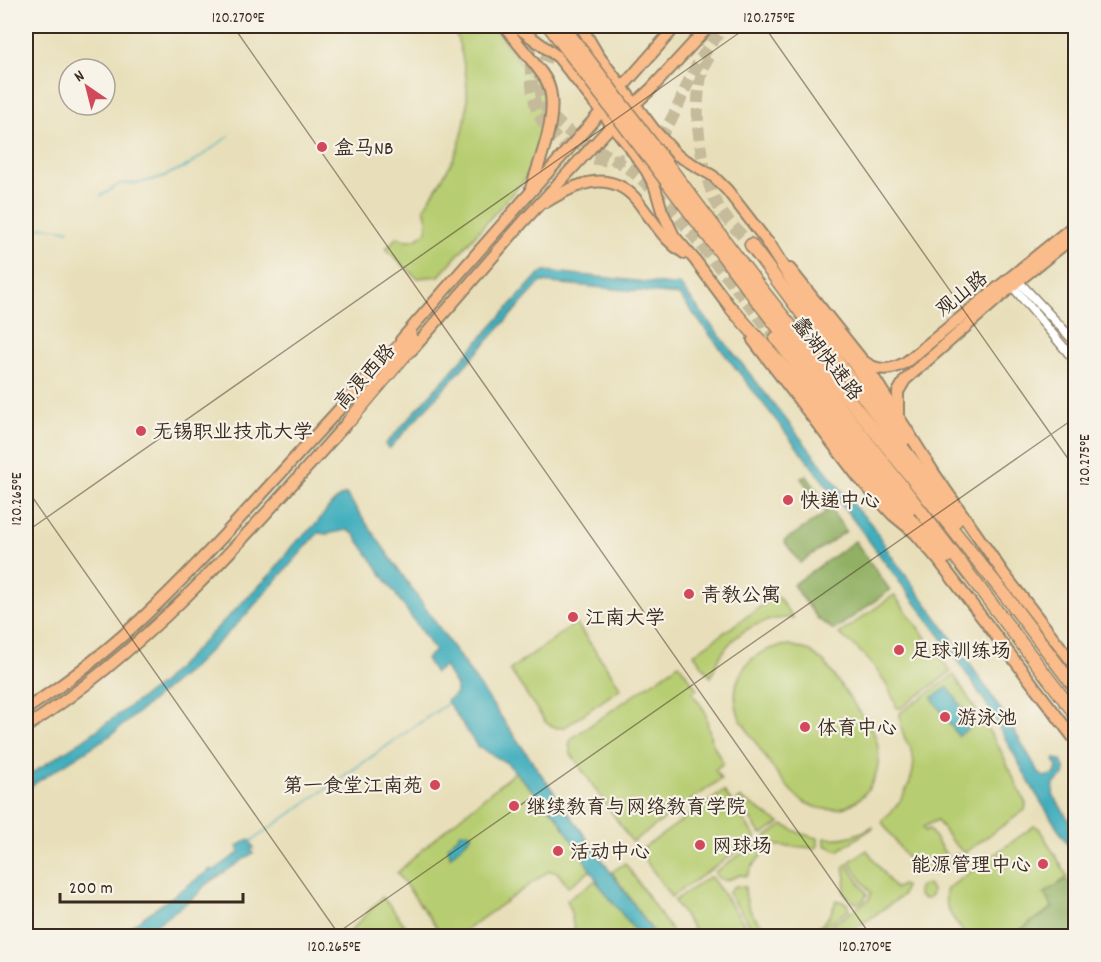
<svg xmlns="http://www.w3.org/2000/svg" width="1101" height="962" font-family="Dekko,'LXGW WenKai TC',sans-serif">
  <rect width="100%" height="100%" fill="#f7f3e8"/>
  <filter id="ink" filterUnits="userSpaceOnUse"><feTurbulence type="fractalNoise" baseFrequency=".0167" numOctaves="2"/><feDisplacementMap in="SourceGraphic" scale="12" xChannelSelector="R" yChannelSelector="G"/><feConvolveMatrix kernelMatrix="1 2 1 2 8 2 1 2 1" color-interpolation-filters="sRGB"/></filter>
  <filter id="wash" filterUnits="userSpaceOnUse"><feTurbulence type="fractalNoise" baseFrequency=".008" numOctaves="4" result="noise"/><feDisplacementMap in="SourceGraphic" scale="24" xChannelSelector="R" yChannelSelector="G"/><feGaussianBlur stdDeviation="1.35" result="paint"/><feColorMatrix in="noise" values="0 0 0 0 0 0 0 0 0 0 0 0 0 0 0 0 0 1.4 0 .05"/><feComposite in="paint" operator="in"/></filter>
  <g filter="url(#wash)">
    <rect width="100%" height="100%" fill="#e8dfba"/>
    <!-- green -->
    <g fill="#b7cd71" stroke="#797c48" stroke-width="1.5">
      <path d="M454 26H493L547 97 548 116 538 155 525 179 439 276 417 278 386 249 397 237C410 243 417 240 427 231V219L424 208C435 189 450 169 458 148 474 103 467 69 454 26Z"/>
      <path d="M777 595 793 618C753 617 723 639 711 677L694 654Z"/>
      <path d="M894 595 951 672 901 708H897C886 677 866 653 839 634Z"/>
      <polygon points="576,623 621,688 565,727 557,728 546,723 510,670"/>
      <path d="M790 645 810 651 825 663 873 731C894 777 852 829 804 802 785 791 754 739 740 719 725 679 749 648 790 645Z"/>
      <polygon points="679,664 697,689 692,693 705,711 711,740 723,763 715,770 721,779 632,842 571,754 569,744 572,738"/>
      <path d="M954 675 999 747 1026 804 1025 810 964 853 950 839 937 820 923 827 925 831 929 829 949 859 956 854 959 856 934 874 915 870 882 822V820C900 807 921 772 911 749 910 746 907 744 906 741 902 733 900 721 900 713Z"/>
      <polygon points="515,772 557,816 591,870 568,887 557,872 549,871 457,936 443,936 397,873 434,839"/>
      <polygon points="724,791 756,838 671,897 639,851"/>
      <polygon points="740,798 780,823 764,834 760,833 737,800"/>
      <polygon points="783,825 802,834 818,838 818,846 816,848 769,845 766,839 766,837"/>
      <path d="M1034 826 1039 828 1068 877 1044 894 1053 907 1011 936H966C957 922 940 907 947 889Z"/>
      <path d="M872 827 873 828 838 851 825 845V838C843 840 857 836 872 827Z"/>
      <polygon points="757,843 760,843 765,849 764,852 752,867 747,876 740,875 725,881 717,877 715,872"/>
      <polygon points="867,850 895,889 902,885 905,886 903,895 845,936 817,936 869,899 871,893 849,862"/>
      <polygon points="625,863 675,936 656,936 612,872"/>
      <path d="M847 864 867 894C865 899 861 904 855 903L844 893 846 878 844 866Z"/>
      <polygon points="709,877 711,877 753,936 698,936 674,901"/>
      <path d="M595 881 611 897 639 936H579C569 922 574 915 567 900Z"/>
      <circle cx="925" cy="892" r="7"/>
      <path d="M735 886 745 887C745 912 758 925 779 936H758L729 895V891Z"/>
      <polygon points="382,897 391,907 413,936 346,936"/>
      <path d="M836 900 847 903 849 910 810 936H798C817 933 832 918 836 900Z"/>
    </g>
    <!-- forest -->
    <g fill="#91b063" stroke="#666d40" stroke-width="1.5">
      <polygon points="806,475 846,531 800,563 784,541 826,513 801,478"/>
      <polygon points="855,541 890,590 834,630 818,619 793,585"/>
      <polygon points="1066,879 1075,892 1075,936 1011,936 1053,908 1044,894"/>
    </g>
    <!-- water -->
    <g fill="#40aebd" stroke="#3e6c6e" stroke-width="1.5">
      <path d="M545 271 672 285 679 284 857 510C874 522 882 544 895 561 946 630 997 698 1039 773L1044 777 1055 774 1057 767 1054 759 1061 760 1065 770 1064 775 1054 784 1053 795 1075 830V856L1036 794 984 700 950 649 852 518 679 295 541 282 389 449 385 445 538 275Z"/>
      <polygon points="346,494 536,767 656,936 639,936 601,887 557,816 507,763 477,746 447,701 456,693 456,686 444,666 435,673 426,659 435,651 354,534 347,530 327,534 318,533 242,619 193,667 111,735 26,789 26,777 80,742 161,684 272,573 293,545 316,524 331,505 338,498"/>
      <polygon points="948,687 974,725 958,736 932,698"/>
      <polygon points="462,832 472,833 471,836 450,857 448,846"/>
      <polygon points="249,839 254,848 251,849 253,853 204,886 198,894 141,936 117,936 211,869 213,871 240,852 237,847"/>
    </g>
    <g fill="none" stroke-linecap="round" stroke-linejoin="round">
      <!-- stream -->
      <g stroke="#40aebd" stroke-width="1.5">
        <polyline points="101,196 119,184 140,183 162,177 189,165 229,136"/>
        <polyline points="26,231 46,227 67,230 69,229"/>
        <polyline points="250,842 448,703"/>
      </g>
    </g>
  </g>
  <g filter="url(#ink)">
    <g fill="none" stroke-linecap="round" stroke-linejoin="round">
      <!-- highway-tunnel -->
      <g stroke="#c5bb9b" stroke-width="12" stroke-dasharray="12 6" stroke-linecap="butt">
        <path d="M576 26C551 43 531 71 544 103 556 133 604 150 629 169 658 191 682 221 704 249 728 278 752 308 776 338"/>
        <path d="M524 27C535 54 527 85 538 112 546 132 566 151 587 157 618 166 648 157 666 128 678 111 684 89 694 71 702 55 714 39 725 26"/>
        <path d="M709 57C687 91 700 182 723 214 731 225 742 235 751 245"/>
      </g>
      <defs>
        <g id="minor">
          <polyline points="1013,280 1018,281 1076,343"/>
          <polyline points="1009,282 1076,362"/>
        </g>
        <g id="major">
          <path d="M505 26C517 44 533 60 545 78 563 106 540 159 531 188"/>
          <polyline points="516,26 558,57 631,149 646,170 655,187 662,211 674,236 695,260 736,315"/>
          <polyline points="581,26 598,55 655,131 677,155 713,176 727,190 772,248"/>
          <path d="M546 202C574 185 607 168 635 198 641 205 646 213 652 220 662 234 670 244 684 253"/>
          <polyline points="790,269 864,362 934,473 1004,574 1076,667"/>
          <polyline points="401,340 676,26"/>
          <polyline points="753,340 858,477 893,515 915,533 939,561 1076,741"/>
          <polyline points="412,350 523,222 612,125 651,89 709,26"/>
          <path d="M865 362C878 372 893 370 906 362L1076 224"/>
          <polyline points="898,412 898,392 905,380 1018,281 1076,235"/>
          <path d="M26 709C121 649 196 567 271 484 299 453 327 423 355 392"/>
          <path d="M26 727C155 644 252 529 353 416"/>
        </g>
        <g id="highway">
          <polyline points="768,243 811,310 854,363 875,394 904,440"/>
          <polyline points="751,245 885,426 931,484 956,521"/>
          <polyline points="758,285 1005,595 1076,689"/>
          <polyline points="749,290 911,498 1076,715"/>
          <polyline points="732,309 786,370 866,475 947,557"/>
          <polyline points="776,338 873,466 909,510"/>
          <polyline points="350,397 410,335"/>
          <polyline points="349,421 416,342"/>
        </g>
      </defs>
      <!-- minor casing -->
      <use href="#minor" stroke="#92846c" stroke-width="11"/>
      <!-- major casing -->
      <use href="#major" stroke="#92846c" stroke-width="14"/>
      <!-- highway casing -->
      <use href="#highway" stroke="#92846c" stroke-width="15"/>
      <!-- minor -->
      <use href="#minor" stroke="#fff" stroke-width="8"/>
      <!-- major -->
      <use href="#major" stroke="#f9bc8a" stroke-width="10"/>
      <!-- highway -->
      <use href="#highway" stroke="#f9bc8a" stroke-width="12"/>
      <defs>
        <g id="highway-bridge">
          <polyline points="549,26 749,290"/>
          <polyline points="563,26 758,285"/>
        </g>
      </defs>
      <!-- highway-bridge casing -->
      <use href="#highway-bridge" stroke="#92846c" stroke-width="15" stroke-linecap="butt"/>
      <!-- highway-bridge -->
      <use href="#highway-bridge" stroke="#f9bc8a" stroke-width="12"/>
    </g>
  </g>
  <!-- ticks -->
  <path fill="none" stroke="#3b2a1e" stroke-width="1.5" stroke-opacity="0.45" d="M233 26 871 936M764 26 1076 470M26 488 340 936M26 532 749 26M333 936 1076 417"/>
  <!-- markers -->
  <g fill="#d1495b" stroke="#f7f3e8" stroke-width="2">
    <circle cx="322" cy="147" r="6"/>
    <circle cx="141" cy="431" r="6"/>
    <circle cx="788" cy="500" r="6"/>
    <circle cx="689" cy="594" r="6"/>
    <circle cx="573" cy="617" r="6"/>
    <circle cx="899" cy="650" r="6"/>
    <circle cx="945" cy="717" r="6"/>
    <circle cx="805" cy="727" r="6"/>
    <circle cx="435" cy="785" r="6"/>
    <circle cx="514" cy="806" r="6"/>
    <circle cx="700" cy="845" r="6"/>
    <circle cx="558" cy="851" r="6"/>
    <circle cx="1043" cy="864" r="6"/>
  </g>
  <g text-anchor="middle" stroke-width="4.5" stroke-linejoin="round" paint-order="stroke">
    <!-- poi labels -->
    <g font-size="20" fill="#3b2a1e" stroke="#f7f3e8" text-anchor="start">
      <text x="334" y="154">盒马NB</text>
      <text x="153" y="438">无锡职业技术大学</text>
      <text x="800" y="507">快递中心</text>
      <text x="701" y="601">青教公寓</text>
      <text x="585" y="624">江南大学</text>
      <text x="911" y="657">足球训练场</text>
      <text x="957" y="724">游泳池</text>
      <text x="817" y="734">体育中心</text>
      <text x="423" y="792" text-anchor="end">第一食堂江南苑</text>
      <text x="526" y="813">继续教育与网络教育学院</text>
      <text x="712" y="852">网球场</text>
      <text x="570" y="858">活动中心</text>
      <text x="1031" y="871" text-anchor="end">能源管理中心</text>
    </g>
    <!-- street labels -->
    <g font-size="20" fill="#3b2a1e" stroke="#f7f3e8">
      <text transform="translate(961 293) rotate(-39)" y="7">观山路</text>
      <text transform="translate(828 358) rotate(52)" y="7">蠡湖快速路</text>
      <text transform="translate(364 376) rotate(-48)" y="7">高浪西路</text>
    </g>
  </g>
  <!-- margin -->
  <rect width="1101" height="962" fill="none" stroke="#f7f3e8" stroke-width="66"/>
  <!-- north arrow -->
  <g transform="translate(87 87) rotate(325)"><circle r="28" fill="#f7f3e8" stroke="#aca397" stroke-width="1.5"/>
  <path d="M0-4.5L10 22L0 15L-10 22Z" fill="#d1495b"/>
  <text y="-9" font-size="16" font-weight="bold" text-anchor="middle" fill="#3b2a1e">N</text>
  </g>
  <!-- scale -->
  <path d="M60 893v9h183v-9" fill="none" stroke="#3b2a1e" stroke-width="3"/>
  <text x="69" y="893" font-size="18" fill="#3b2a1e" stroke="#f7f3e8" stroke-width="4.5" paint-order="stroke">200 m</text>
  <rect x="33" y="33" width="1035" height="896" fill="none" stroke="#3b2a1e" stroke-width="2"/>
  <g font-size="15" text-anchor="middle" fill="#3b2a1e">
    <text x="238" y="22">120.270°E</text>
    <text x="769" y="22">120.275°E</text>
    <text transform="translate(1084 460) rotate(-90)" y="5">120.275°E</text>
    <text transform="translate(16 499) rotate(-90)" y="5">120.265°E</text>
    <text x="334" y="951">120.265°E</text>
    <text x="865" y="951">120.270°E</text>
  </g>
</svg>
